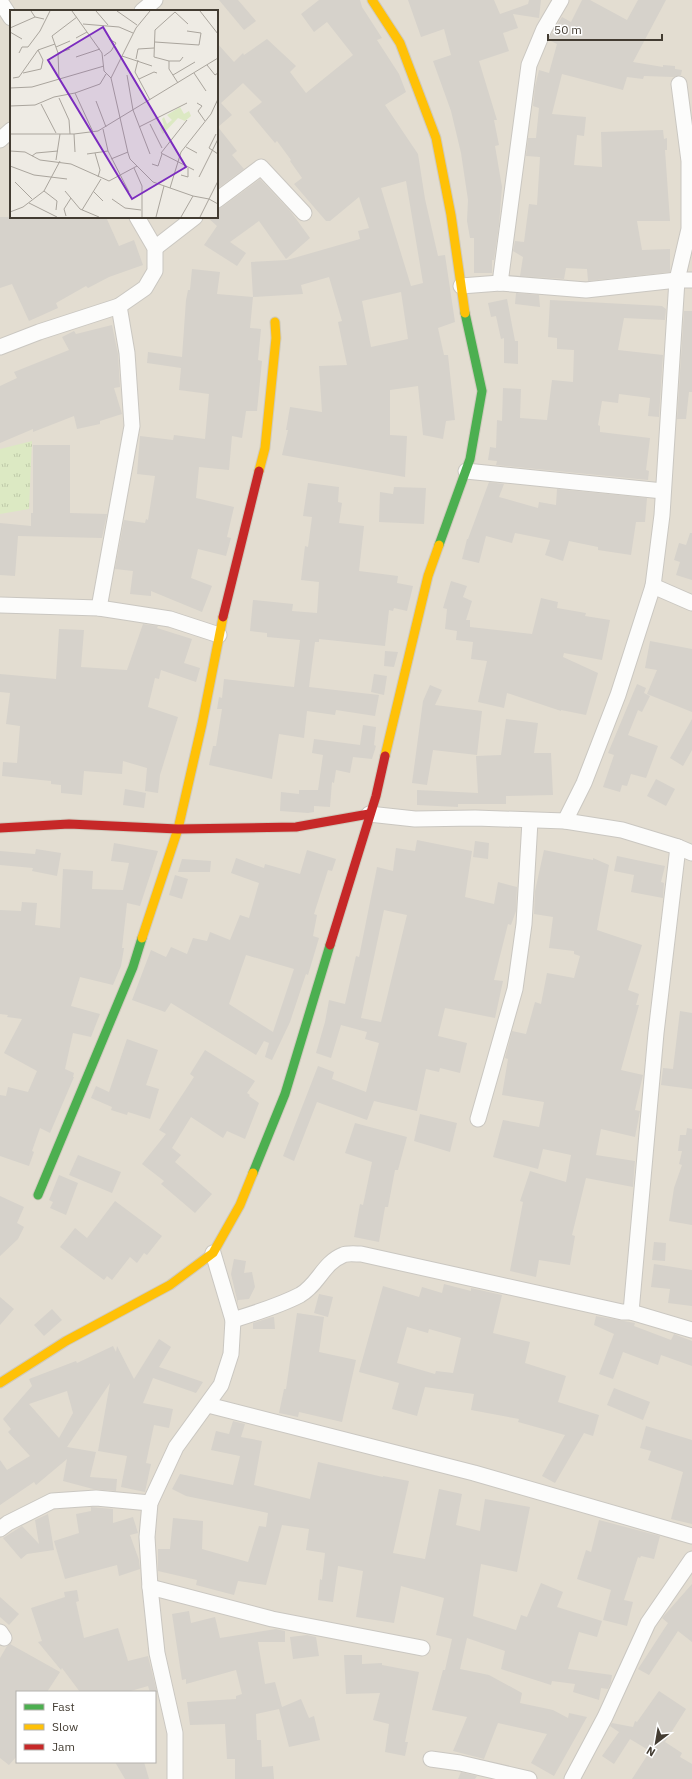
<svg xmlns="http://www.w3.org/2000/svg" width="692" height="1779" font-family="'IBM Plex Sans',sans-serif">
  <defs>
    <pattern id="grass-tufts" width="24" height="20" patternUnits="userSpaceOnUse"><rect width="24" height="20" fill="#dce9c3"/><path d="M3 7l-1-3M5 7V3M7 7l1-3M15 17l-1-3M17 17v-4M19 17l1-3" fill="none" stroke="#bec9a8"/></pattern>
  </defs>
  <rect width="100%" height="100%" fill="#eeebe4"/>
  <!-- residential -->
  <path fill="#e3ddd1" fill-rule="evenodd" d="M0 0H692V1779H0ZM11 11H217V217H11ZM17 1692H155V1762H17Z"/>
  <!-- grass -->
  <polygon fill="url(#grass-tufts)" points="32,441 29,509 0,514 0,449"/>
  <!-- building -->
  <g fill="#d6d2cb" fill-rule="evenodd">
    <polygon points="219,0 238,0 256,21 244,30"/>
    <path d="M319 0H360L362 7 382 38 377 40 399 74 406 92 385 105 418 154 425 199 438 256 445 255 455 322 438 328 444 355H448L455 420 446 421 443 439 423 435 418 386 390 390V435L407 436 405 477 282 455 288 430H286L290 407 322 412 319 366 347 365 338 322 342 321 329 277 301 285 303 294 253 297 251 262 287 260 360 239 358 231 369 228 359 197 330 221H326L294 184 302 178 290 161 291 160 277 141 275 143 249 112 262 102 243 83 221 103 232 115 218 127 237 151 232 155 244 169 217 189V43L234 62 243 53 244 55 267 39 296 66 290 72 306 93 353 55 327 22 314 32 301 14ZM406 181 423 283 411 286 381 188ZM401 292 408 339 371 347 362 301Z"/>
    <polygon points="408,0 494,0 500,14 528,4 529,0 541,0 539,18 513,14 518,28 503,33 509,51 479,61 497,120 494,120 499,145 495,146 502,187 499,225 494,260 492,260 492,273 474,273 474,238 470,238 467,221 468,200 461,153 451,111 433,61 451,55 444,29 421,37"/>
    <polygon points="582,0 590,0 627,20 638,0 666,0 633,62 663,67 663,65 675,66 675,69 682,70 681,75 673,77 644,76 643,79 627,77 623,90 562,74 552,114 586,117 584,136 577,135 574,165 602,167 601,132 663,130 664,139 667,138 667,150 665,150 670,221 637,221 642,250 670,249 670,272 588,281 587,269 566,268 564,279 520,276 523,257 513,251 515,241 524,242 529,204 537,205 540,157 526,156 528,138 536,138 539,108 533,106 535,87 539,70 549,73 557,44 549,40 552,33 562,17 571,22"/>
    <polygon points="260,179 291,212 310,238 286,259 259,221 230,242 246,253 237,266 204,245 217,226 207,217 217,217 217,209 222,207"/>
    <polygon points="0,217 106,217 119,246 134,240 143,265 109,277 88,288 86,286 56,303 58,308 29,321 12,284 0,288"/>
    <polygon points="192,269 220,272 217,294 253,297 250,328 261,329 258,360 262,361 257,411 246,411 242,438 232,436 229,470 199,467 196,498 234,507 227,537 231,538 226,556 198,549 191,578 212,586 202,612 151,591 151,596 130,594 133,571 115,569 124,520 145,523 146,519 148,520 155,476 137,474 140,436 173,440 174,435 205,439 209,394 179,390 181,368 147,363 148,352 182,357 186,300 188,290 190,290"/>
    <polygon points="516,293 539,295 540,307 515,304"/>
    <polygon points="507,299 515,341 518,341 518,364 504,363 504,338 501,339 496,316 491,317 488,303"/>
    <polygon points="550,300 662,306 666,309 665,320 624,318 618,350 663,355 659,417 648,416 650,398 619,394 618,403 602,401 598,425 600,426 600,432 650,438 646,470 649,471 648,480 496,465 497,461 488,460 490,447 496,448 497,420 502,421 503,388 521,389 520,418 547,420 552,380 573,382 574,350 557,349 557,338 548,337"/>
    <polygon points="684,311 692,311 692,392 689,392 686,419 677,419"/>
    <polygon points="112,325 118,354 120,387 114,388 122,414 100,421 100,424 77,429 74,416 33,432 33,429 0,443 0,386 17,378 14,372 69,350 62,337 74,331 76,334"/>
    <polygon points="33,445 70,445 70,513 107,514 102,538 18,536 15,576 0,575 0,523 31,526 31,513 33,513"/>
    <polygon points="489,482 504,484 499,497 538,508 539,502 556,505 557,489 647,498 645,522 636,522 631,555 598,550 598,547 569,541 563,561 545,555 550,540 515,533 512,543 486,536 479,563 462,559 467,539 468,539"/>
    <polygon points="308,483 339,487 338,502 342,503 339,523 364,526 359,571 398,576 397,583 413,586 407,611 394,608 393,611 389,610 385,646 319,639 319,642 315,642 309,687 379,695 375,716 336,710 335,715 307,711 304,738 279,734 272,779 209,765 213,746 216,746 222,709 217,709 219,697 222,698 224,679 294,687 300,640 267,637 267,633 250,631 253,600 293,604 292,611 317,613 319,582 301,580 305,546 308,547 312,517 303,516"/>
    <polygon points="394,487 426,488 424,524 379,522 380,492 393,494"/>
    <polygon points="690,533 692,533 692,580 676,575 680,562 674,560 679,543 686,545"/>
    <polygon points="451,581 467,586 463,597 472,601 466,620 470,620 470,627 532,634 541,598 558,602 557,608 586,613 585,616 610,620 602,660 564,653 563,657 598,673 586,715 561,710 561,711 507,693 504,708 478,702 487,661 471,659 473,642 456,640 457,631 445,629 447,609 443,608"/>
    <polygon points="143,624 158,626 157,628 192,639 184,663 200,668 196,682 161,670 159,679 155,678 148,707 178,717 160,775 158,793 145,791 147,768 123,761 122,774 84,771 82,795 61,793 61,785 51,784 51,781 2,776 3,762 17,763 20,726 6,724 10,693 0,692 0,674 56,679 59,629 84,630 81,667 127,670"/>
    <polygon points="650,641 692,649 692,712 647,694 657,670 645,668"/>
    <polygon points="385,651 398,652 394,667 384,666"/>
    <polygon points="374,674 387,676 384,695 371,692"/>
    <polygon points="637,684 646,688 644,693 650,696 642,712 638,710 628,735 658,746 646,778 631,774 627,786 622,785 620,792 603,787 614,755 608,753"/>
    <polygon points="430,685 442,690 435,705 482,711 477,755 433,750 427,785 412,783 423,701"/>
    <polygon points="506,719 538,723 534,753 551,753 553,795 506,796 506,804 458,804 458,807 417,805 417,790 478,793 476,756 501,755"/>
    <polygon points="692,719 692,750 683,766 670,758"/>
    <polygon points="363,725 376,727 374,745 376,746 372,759 353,757 350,773 336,770 334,783 332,782 330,807 314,806 314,812 308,813 280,811 281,792 299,794 299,790 318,790 323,755 312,753 314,739 360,745"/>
    <polygon points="656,779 675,789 666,806 647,796"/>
    <polygon points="125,789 146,793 144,808 123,805"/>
    <path d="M417 840 472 851 465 897 494 904 498 882 517 887 516 911 511 925 508 924 494 980 503 981 495 1018 445 1008 438 1036 467 1043 460 1073 440 1068 439 1072 426 1069 417 1111 374 1101 367 1120 317 1102 294 1161 283 1156 318 1066 334 1072 332 1079 366 1092 379 1043 365 1039 367 1032 341 1025 331 1058 316 1053 325 1022 329 1000 345 1004 356 956 359 957 377 867 393 871 396 848 415 851ZM384 910 407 915 381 1022 361 1018Z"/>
    <polygon points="475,841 489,843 488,859 473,857"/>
    <polygon points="114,843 158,851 140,906 127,903 122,948 124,948 121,966 113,985 80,977 71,1006 100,1014 98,1019 91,1037 73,1033 65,1069 74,1073 73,1077 74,1077 50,1133 40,1128 32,1151 34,1152 29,1166 0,1156 0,1095 6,1096 8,1087 28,1092 37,1071 4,1053 22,1019 7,1017 8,1015 0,1014 0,910 21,911 22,902 37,903 35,925 60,928 63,869 93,871 92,889 123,890 129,863 111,861"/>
    <polygon points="36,849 61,853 57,876 32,871 33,868 0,865 0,851 35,854"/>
    <path d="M307 850 336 859 332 871 328 870 314 914 317 915 313 936 319 938 308 975 306 974 290 1022 272 1060 265 1057 269 1043 264 1041 256 1055 171 1003 165 1012 132 1000 151 950 166 957 171 947 187 954 193 938 207 941 210 932 230 940 240 915 249 918 259 883 231 873 236 858 264 868 265 864 300 874ZM246 955 294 969 273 1032 229 1004Z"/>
    <polygon points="544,850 593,860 593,858 609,865 597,930 642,945 628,990 639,994 636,1005 639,1005 621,1070 643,1075 635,1110 640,1111 635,1137 601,1129 596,1155 635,1161 633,1187 586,1178 572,1235 575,1236 570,1265 539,1260 536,1277 510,1271 523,1202 520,1201 530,1171 566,1182 571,1155 543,1149 538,1169 493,1157 503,1120 539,1127 544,1102 502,1095 508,1059 505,1058 512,1031 526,1034 535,1002 541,1004 547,973 574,978 580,956 574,954 574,951 549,948 553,917 534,914 535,891"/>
    <polygon points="617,856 665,866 661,882 664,883 663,898 631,892 634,875 614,871"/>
    <polygon points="182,859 211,861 210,872 178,872"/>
    <polygon points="175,875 188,879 182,899 169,895"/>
    <polygon points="680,1011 692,1013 692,1089 661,1085 663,1068 673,1069"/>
    <polygon points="127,1039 158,1050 146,1085 159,1089 150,1119 128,1112 127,1115 111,1110 112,1107 91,1098 96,1086 109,1092"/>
    <polygon points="205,1050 255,1081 247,1093 250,1095 249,1096 259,1103 245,1139 227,1131 223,1138 191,1117 172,1148 181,1155 175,1162 212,1194 195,1213 161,1184 164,1181 142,1164 166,1134 159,1130 194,1077 190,1074"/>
    <polygon points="420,1114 457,1123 450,1152 414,1141"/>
    <polygon points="355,1123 407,1137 398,1170 395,1170 388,1207 385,1207 379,1242 354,1237 360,1204 363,1205 372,1162 345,1153"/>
    <polygon points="687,1128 692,1129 692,1225 669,1221 674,1188 682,1165 679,1164 682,1151 678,1151 680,1135 686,1135"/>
    <polygon points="78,1155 121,1172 112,1193 69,1175"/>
    <polygon points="59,1175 78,1183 66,1215 50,1208 53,1202 49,1200"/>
    <polygon points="0,1196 24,1207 17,1223 24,1227 18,1239 0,1256"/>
    <polygon points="115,1201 162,1236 147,1255 144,1253 137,1263 130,1257 112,1280 107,1276 104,1280 60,1247 75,1228 87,1238"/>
    <polygon points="654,1242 666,1243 665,1261 652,1260"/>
    <polygon points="234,1259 246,1261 244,1273 252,1272 255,1287 249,1299 238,1300 238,1304 231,1274"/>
    <polygon points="654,1264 692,1270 692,1306 668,1303 670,1289 651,1287"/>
    <path d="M444 1284 471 1291V1288L502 1295 493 1333 530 1342 525 1363 566 1376 558 1402 599 1415 593 1436 584 1433 555 1483 542 1476 565 1435 518 1422 519 1419 471 1410 474 1394 425 1387 417 1416 392 1409 399 1383 359 1372 383 1286 419 1297 422 1287 442 1293ZM407 1327 428 1333 429 1329 461 1338 453 1373 436 1371 435 1374 397 1363Z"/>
    <polygon points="319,1294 333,1297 328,1317 314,1313"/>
    <polygon points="0,1297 14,1309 0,1325"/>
    <polygon points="52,1309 62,1320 44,1336 34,1325"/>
    <polygon points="297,1313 324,1317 319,1352 356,1360 342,1422 299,1412 298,1417 279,1413 284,1389 286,1389"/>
    <polygon points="596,1316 635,1323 634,1326 671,1340 674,1334 692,1341 692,1366 661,1355 658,1365 623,1352 613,1379 599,1374 614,1334 594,1325"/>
    <polygon points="272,1317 274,1317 275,1329 253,1329 253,1323"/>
    <path d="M159 1339 171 1347 159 1367 203 1382 196 1393 153 1378 143 1403 173 1409 169 1428 154 1425 146 1463 151 1464 145 1492 121 1487 127 1456 98 1451 110 1383 67 1447 96 1452 90 1477 117 1479 116 1491 93 1489 63 1481 67 1459 36 1485 34 1482 0 1505V1460L7 1470 30 1456 8 1432 11 1429 3 1419 32 1386 29 1379 76 1361 77 1363 113 1346 116 1352 117 1346 134 1379ZM67 1391 73 1413 59 1438 29 1404Z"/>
    <polygon points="614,1388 650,1402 643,1420 607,1405"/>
    <polygon points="233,1421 245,1424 241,1437 262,1441 254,1485 310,1499 318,1462 383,1477 383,1476 409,1481 393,1553 425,1559 439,1489 462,1494 456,1525 480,1531 485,1499 530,1507 517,1572 481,1564 473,1616 516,1630 521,1615 527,1617 541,1583 563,1592 557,1607 602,1621 597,1637 579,1632 568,1669 612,1675 611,1682 608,1689 601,1688 599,1700 573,1692 575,1684 552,1681 551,1685 501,1669 505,1651 467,1638 460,1669 489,1675 522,1693 520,1703 553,1710 568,1718 569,1713 587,1717 554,1776 531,1763 547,1734 498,1723 484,1759 453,1751 467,1717 432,1710 443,1670 445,1670 452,1639 436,1635 444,1598 401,1586 394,1623 356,1617 363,1571 338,1566 333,1602 318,1600 320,1579 322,1580 325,1553 306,1550 309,1529 282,1525 266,1585 238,1581 234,1595 196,1585 197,1580 158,1571 158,1549 170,1549 173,1518 203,1521 202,1549 248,1562 259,1526 266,1527 268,1513 186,1496 172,1489 180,1474 233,1485 240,1456 211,1450 216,1431 229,1434"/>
    <polygon points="646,1426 692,1440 692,1524 671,1519 683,1472 648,1460 651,1451 640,1448"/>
    <polygon points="91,1507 113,1509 113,1523 133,1517 138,1533 130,1535 139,1560 140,1569 119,1576 117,1565 65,1579 54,1541 79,1533 76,1514 91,1511"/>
    <polygon points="48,1514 54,1550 27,1554 21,1559 3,1538 22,1526 39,1544 35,1520"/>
    <polygon points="599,1520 660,1536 654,1559 641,1556 640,1558 638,1557 624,1600 633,1602 627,1626 603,1620 611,1590 577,1579 586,1550 591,1552"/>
    <polygon points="692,1584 692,1642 678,1631 649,1675 638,1669 668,1623 662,1618"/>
    <polygon points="77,1590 79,1601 76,1602 84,1638 118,1628 128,1661 148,1656 157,1692 150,1692 148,1686 127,1692 80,1692 62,1668 61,1670 38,1642 42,1641 31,1608 65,1597 64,1592"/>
    <polygon points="0,1597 19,1614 9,1625 0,1617"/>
    <polygon points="189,1611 191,1623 215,1617 220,1638 276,1629 285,1631 285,1642 258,1642 265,1684 275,1682 282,1707 301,1699 309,1718 314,1716 320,1740 289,1747 279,1709 256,1714 257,1740 261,1740 262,1767 273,1766 274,1779 235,1779 235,1759 227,1759 225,1724 190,1725 187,1702 236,1699 236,1696 242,1694 236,1670 186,1684 186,1679 182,1680 172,1614"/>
    <polygon points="307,1635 316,1637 319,1656 293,1659 290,1637"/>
    <polygon points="10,1644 60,1672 47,1692 17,1692 17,1756 9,1765 0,1758 0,1658 7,1646"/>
    <polygon points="344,1655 362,1655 362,1664 382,1663 382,1665 419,1672 405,1742 408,1742 405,1756 385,1752 389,1724 373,1720 380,1693 346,1694"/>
    <polygon points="659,1691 686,1709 665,1742 682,1753 680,1757 692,1764 692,1779 632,1779 650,1751 630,1739 614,1764 602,1756 619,1732 610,1726 612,1723 633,1727 635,1721 637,1722"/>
    <polygon points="115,1762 144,1762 149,1779 125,1779"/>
    <polygon points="461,1772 477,1776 475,1779 458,1779"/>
  </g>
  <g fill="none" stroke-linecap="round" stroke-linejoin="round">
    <defs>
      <g id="street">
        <polyline points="0,1 11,18"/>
        <polyline points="142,11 155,0"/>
        <polyline points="0,140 11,130"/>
        <polyline points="217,200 261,167 304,213"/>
        <polyline points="155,248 195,217"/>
        <polyline points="500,283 529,65 544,29 561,0"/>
        <polyline points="461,286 500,283 586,290 677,280 692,280"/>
        <polyline points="0,347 39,332 119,306 145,288 155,271 155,248 137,217"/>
        <polyline points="466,471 663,491"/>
        <polyline points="653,586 692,603"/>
        <polyline points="0,605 99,608 170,619 219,635"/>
        <polyline points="99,608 132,426 127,353 119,306"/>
        <polyline points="369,814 415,819 475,818 565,821 622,830 678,847 692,853"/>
        <polyline points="565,821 584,783 618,695 653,586 662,515 677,280 689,229 689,161 679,84"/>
        <polyline points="478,1119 515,989 524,924 530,821"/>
        <polyline points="631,1312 656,1033 678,847"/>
        <path d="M233 1320C255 1313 279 1306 300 1295 318 1285 323 1263 343 1255 347 1253 356 1254 361 1254L622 1312H631L692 1330"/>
        <polyline points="208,1405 474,1473 692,1536"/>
        <polyline points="0,1529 8,1523 52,1501 96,1498 150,1503"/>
        <polyline points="150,1587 272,1619 422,1648"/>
        <polyline points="0,1632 4,1638"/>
        <polyline points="431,1759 460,1763 529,1779"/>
        <polyline points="175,1779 175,1733 157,1653 150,1587 147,1537 150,1503 176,1447 221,1385 231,1354 233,1320 213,1253"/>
        <polyline points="572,1779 605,1717 648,1623 692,1559"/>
      </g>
      <g id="fast">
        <polyline points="439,545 470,459 482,391 465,313"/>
        <polyline points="253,1173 285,1094 330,945"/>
        <polyline points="38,1195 133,967 142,938"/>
      </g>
      <g id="slow">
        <polyline points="372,0 400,43 436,138 451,215 465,313"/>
        <polyline points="259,471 265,448 276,338 275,322"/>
        <polyline points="385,756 428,576 439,545"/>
        <polyline points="142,938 178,829 202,724 223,617"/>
        <polyline points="0,1383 66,1341 170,1285 213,1253 240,1205 253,1173"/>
      </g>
      <g id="jam">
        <polyline points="223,617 259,471"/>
        <polyline points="0,828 69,824 178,829 296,827 369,814"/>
        <polyline points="330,945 376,796 385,756"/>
      </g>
    </defs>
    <!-- street casing -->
    <use href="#street" stroke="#cac7c1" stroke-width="17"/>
    <!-- fast casing -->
    <use href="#fast" stroke="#cfcabd" stroke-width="11"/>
    <!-- slow casing -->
    <use href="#slow" stroke="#cfcabd" stroke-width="11"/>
    <!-- jam casing -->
    <use href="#jam" stroke="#cfcabd" stroke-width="11"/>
    <!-- street -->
    <use href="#street" stroke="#fcfcfb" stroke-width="15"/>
    <!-- fast -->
    <use href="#fast" stroke="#4caf50" stroke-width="9"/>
    <!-- slow -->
    <use href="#slow" stroke="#ffc107" stroke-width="9"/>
    <!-- jam -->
    <use href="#jam" stroke="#c62828" stroke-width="9"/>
  </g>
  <!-- overview -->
  <g transform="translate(10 10)">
    <rect width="208" height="208" fill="#eeebe4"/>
    <path d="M170 97 174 104 179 101 181 106 175 111 168 108 153 124 150 118 154 115 152 109 154 107 157 114 162 110 157 105Z" fill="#dce9c3"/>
    <path fill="none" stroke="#aaa59d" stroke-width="1" d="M21 1 25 7 34 9M62 1 92 43 94 61 101 68M86 1 98 15M107 1 127 15M140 1 126 18 101 68 118 143 120 149 143 172 183 186 199 189 208 194M190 1 208 24M73 14 109 17 123 23M0 18 25 7M0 22 12 29M66 28 77 22M145 32 189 35 191 23 177 21M46 37 60 31M9 43 12 37H18L30 21 40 1M48 43 60 39M94 46 101 41 106 33 99 29M112 46 142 56M66 47 90 39M126 49 128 39 144 38M128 50 125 62 140 90M159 51H170L173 47M197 55 205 65 208 63M13 63 31 59 33 50 28 40M184 63 196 81M117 65 123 100 140 144M163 65 185 52M3 68 9 67 28 40 45 34M49 69 48 43 42 26 67 7M129 69 144 62 147 63M168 73 159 59V51L144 47 145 20 165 2 178 14M0 78 22 77 94 56M65 83 83 122M49 88 59 110 60 124M86 91 96 117M187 93 192 96 188 101 195 111M31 94 46 123M0 96 25 95 44 87 65 83 90 74 96 64M177 110 151 143 184 160M140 114 152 138M129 117 177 93M93 119 98 141 119 182M0 124H64L88 121 208 48M64 124 65 142M206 124 199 138 208 144M176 137 187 143M0 141 15 142 30 150 61 154 99 171 127 156M85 143 90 160 88 167M77 144 98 141M22 146 26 143 48 141M101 149 118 142M46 150 50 124M142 154 148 156 152 144M0 156 24 165 57 169M124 158 132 176V207M171 165 178 167V158M189 167 208 129M5 172 22 189M160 178 171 142 201 104 208 89M34 181 47 191 46 200M55 181 70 199 89 207M83 181 93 191M102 189 115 198 131 200M19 193 47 207M72 200 91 169M0 202 13 197 34 181 50 151M56 206 54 199 61 188M146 207 154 176M171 207 183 186M190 207 208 171"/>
    <path fill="#7b2cbf" fill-opacity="0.15" stroke="#7b2cbf" stroke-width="2" d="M93 17 176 157 122 189 38 50Z"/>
    <rect width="208" height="208" fill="none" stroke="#433c32" stroke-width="2"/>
  </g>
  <!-- legend -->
  <rect x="16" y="1691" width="140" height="72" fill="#ffffff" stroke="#b4b1ad"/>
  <rect x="24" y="1704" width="20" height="6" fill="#4caf50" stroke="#b4b1ad"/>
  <text x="52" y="1711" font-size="12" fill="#433c32">Fast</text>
  <rect x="24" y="1724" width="20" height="6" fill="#ffc107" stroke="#b4b1ad"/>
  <text x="52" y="1731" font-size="12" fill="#433c32">Slow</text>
  <rect x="24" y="1744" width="20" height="6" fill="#c62828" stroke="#b4b1ad"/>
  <text x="52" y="1751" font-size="12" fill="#433c32">Jam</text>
  <!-- north arrow -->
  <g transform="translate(656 1743) rotate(211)" stroke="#ffffff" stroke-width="3" paint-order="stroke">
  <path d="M0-3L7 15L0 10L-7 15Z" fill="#433c32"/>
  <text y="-6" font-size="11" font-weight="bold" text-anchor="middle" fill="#433c32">N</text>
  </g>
  <!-- scale -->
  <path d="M548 34v6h114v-6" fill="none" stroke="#433c32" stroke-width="2"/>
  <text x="554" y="34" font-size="12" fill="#433c32" stroke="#ffffff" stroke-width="3" paint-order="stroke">50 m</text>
</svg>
